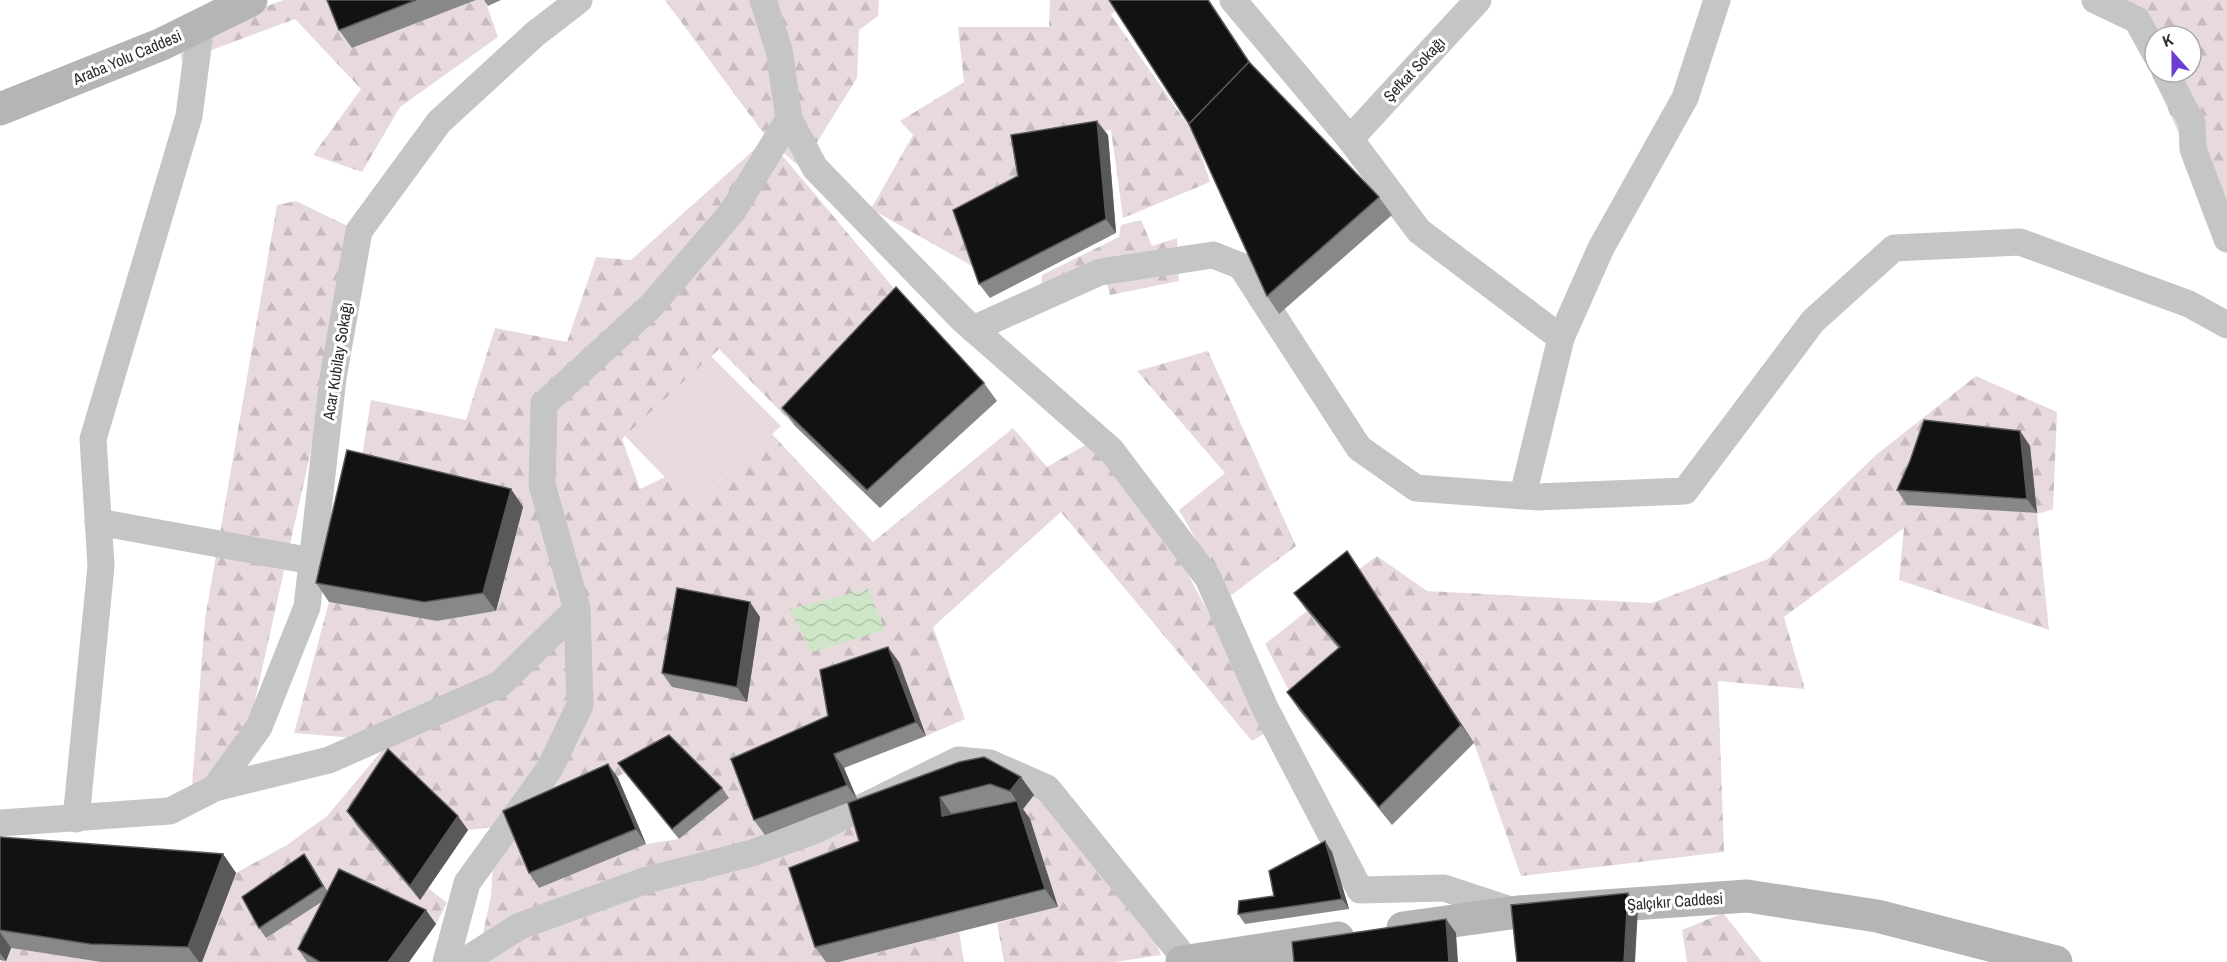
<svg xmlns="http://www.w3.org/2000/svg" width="2227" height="962" font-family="'Archivo Narrow',sans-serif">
  <defs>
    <pattern id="forest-firs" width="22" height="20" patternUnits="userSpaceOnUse" patternTransform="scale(1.5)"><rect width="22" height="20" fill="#e8dadc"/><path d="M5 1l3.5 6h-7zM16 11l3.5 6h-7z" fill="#c7bbbd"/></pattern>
    <pattern id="water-waves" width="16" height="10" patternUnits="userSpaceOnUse" patternTransform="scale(1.5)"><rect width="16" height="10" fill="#cee6c7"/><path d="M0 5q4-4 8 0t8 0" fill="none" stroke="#b1c5ab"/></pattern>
  </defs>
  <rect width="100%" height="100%" fill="#fff"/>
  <!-- forest -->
  <g fill="url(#forest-firs)" fill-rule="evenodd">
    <polygon points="284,0 332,0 352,48 476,0 485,0 498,37 400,107 362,172 313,155 361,89 295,19 182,61 177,38"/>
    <path d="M665 0H879L878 16 859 30 857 78 801 168 771 142 908 305 795 426 719 349 622 439 640 489 665 477 692 505 772 434 873 542 1013 428 1047 467 1089 443 1164 529 1218 631 1282 723 1252 741 1061 512 933 627 965 719 926 736 839 730 741 774 857 799 872 859 827 962H477L491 896 495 827 468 830 420 900 428 888 447 903 436 924 349 883 309 962H202L236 873 287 845 327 816 390 741 294 733 329 602 437 621 496 611 523 508 360 469 371 400 466 420 495 328 567 342 596 257 631 260 767 138ZM676 746 729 797 679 839 646 844 513 825 625 773Z"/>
    <polygon points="1050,0 1125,0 1111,15 1195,135 1210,182 1123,218 1111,130 1018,145 1026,188 974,267 871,209 913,135 900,121 964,82 958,27 1049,27"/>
    <path d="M2118 0H2227V239ZM2155 36H2191V72H2155Z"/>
    <polygon points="296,201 360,232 234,794 190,811 205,619 277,205"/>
    <polygon points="1141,220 1152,246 1177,238 1179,281 1110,295 1103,271 1041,287 1042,275 1119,237 1121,225"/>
    <polygon points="1208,351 1296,546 1229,597 1179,510 1225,473 1137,371"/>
    <polygon points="1976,376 2057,412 2053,509 2037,514 2049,630 1899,580 1904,528 1784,617 1805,689 1718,681 1724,852 1521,876 1474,743 1359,569 1377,556 1427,591 1652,603 1768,559 1876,455"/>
    <polygon points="1307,611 1352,665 1299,710 1265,644"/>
    <polygon points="1034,795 1075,826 1146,917 1161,955 1115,962 1004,962 997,923 1058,907 953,816 1003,803 1023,809"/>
    <polygon points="1723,913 1762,962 1687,962 1682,930"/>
    <polygon points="959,932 964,962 839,962"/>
    <polygon points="11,948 101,962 0,962"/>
  </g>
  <!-- pitch -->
  <polygon fill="#e8dadc" points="711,356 781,426 692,505 625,436"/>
  <!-- water -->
  <polygon fill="url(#water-waves)" points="868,589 885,630 812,652 789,609"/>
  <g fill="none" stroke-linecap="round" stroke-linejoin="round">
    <!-- street -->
    <g stroke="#c5c5c5" stroke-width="27">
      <polyline points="763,0 779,50 789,119 815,168 962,319 1111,450 1208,578 1265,708 1360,890 1444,888 1517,912"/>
      <polyline points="1233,0 1350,139 1419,231 1561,338 1601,248 1685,98 1717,0"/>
      <polyline points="2095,0 2137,20 2155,53"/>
      <polyline points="2165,72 2192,123 2193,149 2227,239"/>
      <polyline points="1350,139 1478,0"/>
      <polyline points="973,329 1100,272 1213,255 1241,266 1359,448 1416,488 1537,497 1685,491 1813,321 1894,248 2020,242 2189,304 2227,325"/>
      <polyline points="1523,495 1561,338"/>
      <polyline points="98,522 312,561"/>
      <polyline points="215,788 259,727 307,607 333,378 359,231 439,122 535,34 579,0"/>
      <polyline points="76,819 101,566 93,439 189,116 201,24"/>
      <polyline points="0,823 170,811 215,788 329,760 500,684 577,609 542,485 544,404 651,306 733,211 789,119"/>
      <polyline points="446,962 467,883 550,768 580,705 577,609"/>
      <polyline points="463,962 520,926 647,880 752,853 816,830 958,760 990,763 1047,788 1187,961"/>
    </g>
    <!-- secondary -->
    <g stroke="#b5b5b5" stroke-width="33">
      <polyline points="0,109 162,44 251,0"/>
      <polyline points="1403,928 1518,912 1747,896 1877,916 2056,962"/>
      <polyline points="1182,962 1338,938"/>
    </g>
  </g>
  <!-- wall -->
  <g fill="#888" fill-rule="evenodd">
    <polygon points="327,0 476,0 352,48 339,30"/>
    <polygon points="484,0 501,0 488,6"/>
    <polygon points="1109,0 1209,0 1251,64 1379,197 1392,215 1279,314 1267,296 1189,124"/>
    <polygon points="1108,135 1116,233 990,298 979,284"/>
    <polygon points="984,383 997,401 880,508 795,426 782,408"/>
    <polygon points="2020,431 2030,446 2037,513 1907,505 1897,490"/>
    <polygon points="511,489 523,507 496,611 437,621 329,602 316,583"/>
    <polygon points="1359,569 1474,743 1392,825 1299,710 1287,692 1338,648 1307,611 1294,593"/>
    <polygon points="760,617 747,702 672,687 662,673"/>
    <polygon points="899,662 926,736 844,768 857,799 765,835 754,820 828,716"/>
    <path d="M959 762 1034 795 1023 809 1030 819 1058 907 839 962H826L815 947 859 841ZM1003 803 1005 804 975 810Z"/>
    <polygon points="618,763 722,788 729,798 679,839 625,773"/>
    <polygon points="608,764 618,778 646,844 539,888 529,873"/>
    <polygon points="347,811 468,830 420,900 357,826"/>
    <polygon points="0,837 223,854 236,873 202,962 101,962 11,948 6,961 0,960"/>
    <polygon points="1332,852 1349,909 1245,924 1238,914 1274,896"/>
    <polygon points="304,854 327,892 436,924 409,962 307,962 298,949 323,901 266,938 259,928"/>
  </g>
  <!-- shaded-wall -->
  <g fill="#595959">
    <polygon points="1097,121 1108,135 1116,233 1106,219"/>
    <polygon points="2020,431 2030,446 2037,513 2027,499"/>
    <polygon points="511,489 523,507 496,611 483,593"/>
    <polygon points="1347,551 1359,569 1474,743 1461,725"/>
    <polygon points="750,602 760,617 747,702 737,687"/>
    <polygon points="888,647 899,662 926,736 916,722"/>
    <polygon points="834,754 844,768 857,799 847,785"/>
    <polygon points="608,764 618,778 646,844 636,829"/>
    <polygon points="1021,777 1034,795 1023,809 1030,819 1058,907 1045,889 1018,803 1010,791"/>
    <polygon points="940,797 953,816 942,816"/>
    <polygon points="458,816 468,830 420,900 410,886"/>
    <polygon points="1325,841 1332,852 1349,909 1342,899"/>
    <polygon points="223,854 236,873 202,962 199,962 188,947"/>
    <polygon points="304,854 311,864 330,896 323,886"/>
    <polygon points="1628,893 1638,908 1635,962 1624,962"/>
    <polygon points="426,910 436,924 409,962 388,962"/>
    <polygon points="1446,919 1456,933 1458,962 1449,962"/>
    <polygon points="0,932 11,948 6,961 0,953"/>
  </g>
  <!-- building -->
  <g fill="#121212" stroke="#595959" stroke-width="1.5">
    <polygon points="327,0 416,0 339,30"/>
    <polygon points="1109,0 1208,0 1249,62 1189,124"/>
    <polygon points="1249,62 1379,197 1267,296 1189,124"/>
    <polygon points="1097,121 1106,219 979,284 953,210 1018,176 1011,135"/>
    <polygon points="896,287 984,383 867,490 782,408"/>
    <polygon points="1924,420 2020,431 2027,499 1897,490 1910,461"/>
    <polygon points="347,450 511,489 483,593 424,602 316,583"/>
    <polygon points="1347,551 1461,725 1379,807 1287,692 1340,647 1294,593"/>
    <polygon points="677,588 750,602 737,687 662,673"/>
    <polygon points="888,647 916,722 834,754 847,785 754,820 731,759 828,716 820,670"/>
    <polygon points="669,735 722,788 672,829 618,763"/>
    <polygon points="388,749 458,816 410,886 347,811"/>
    <polygon points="984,757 1021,777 1010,791 990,784 940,797 942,816 1017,801 1045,889 815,947 789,868 859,841 848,803 959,762"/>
    <polygon points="608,764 636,829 529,873 503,811"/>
    <polygon points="0,837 223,854 188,947 90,944 0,930"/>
    <polygon points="1325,841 1342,899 1238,914 1239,901 1274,896 1269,871"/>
    <polygon points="304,854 323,886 259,928 242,897"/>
    <polygon points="339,869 426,910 388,962 320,962 298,949"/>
    <polygon points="1628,893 1624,962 1517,962 1511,905"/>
    <polygon points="1446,919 1449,962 1294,962 1292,942"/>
  </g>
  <g text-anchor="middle" stroke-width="6" stroke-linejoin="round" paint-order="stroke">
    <!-- street labels -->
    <g font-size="16" fill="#2b2b2b" stroke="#fff">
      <text transform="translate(127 57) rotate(-23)" y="6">Araba Yolu Caddesi</text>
      <text transform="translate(1414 69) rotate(-47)" y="6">Şefkat Sokağı</text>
      <text transform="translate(337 361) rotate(-81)" y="6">Acar Kubilay Sokağı</text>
      <text transform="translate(1675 901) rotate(-4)" y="6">Şalçıkır Caddesi</text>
    </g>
  </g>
  <!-- north arrow -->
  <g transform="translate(2173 54) rotate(339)"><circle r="28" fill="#ffffff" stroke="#aaaaaa" stroke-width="1.5"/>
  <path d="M0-4.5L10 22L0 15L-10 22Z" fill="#6c3dd3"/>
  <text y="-9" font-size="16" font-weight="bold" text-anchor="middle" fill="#2b2b2b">K</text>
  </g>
</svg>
